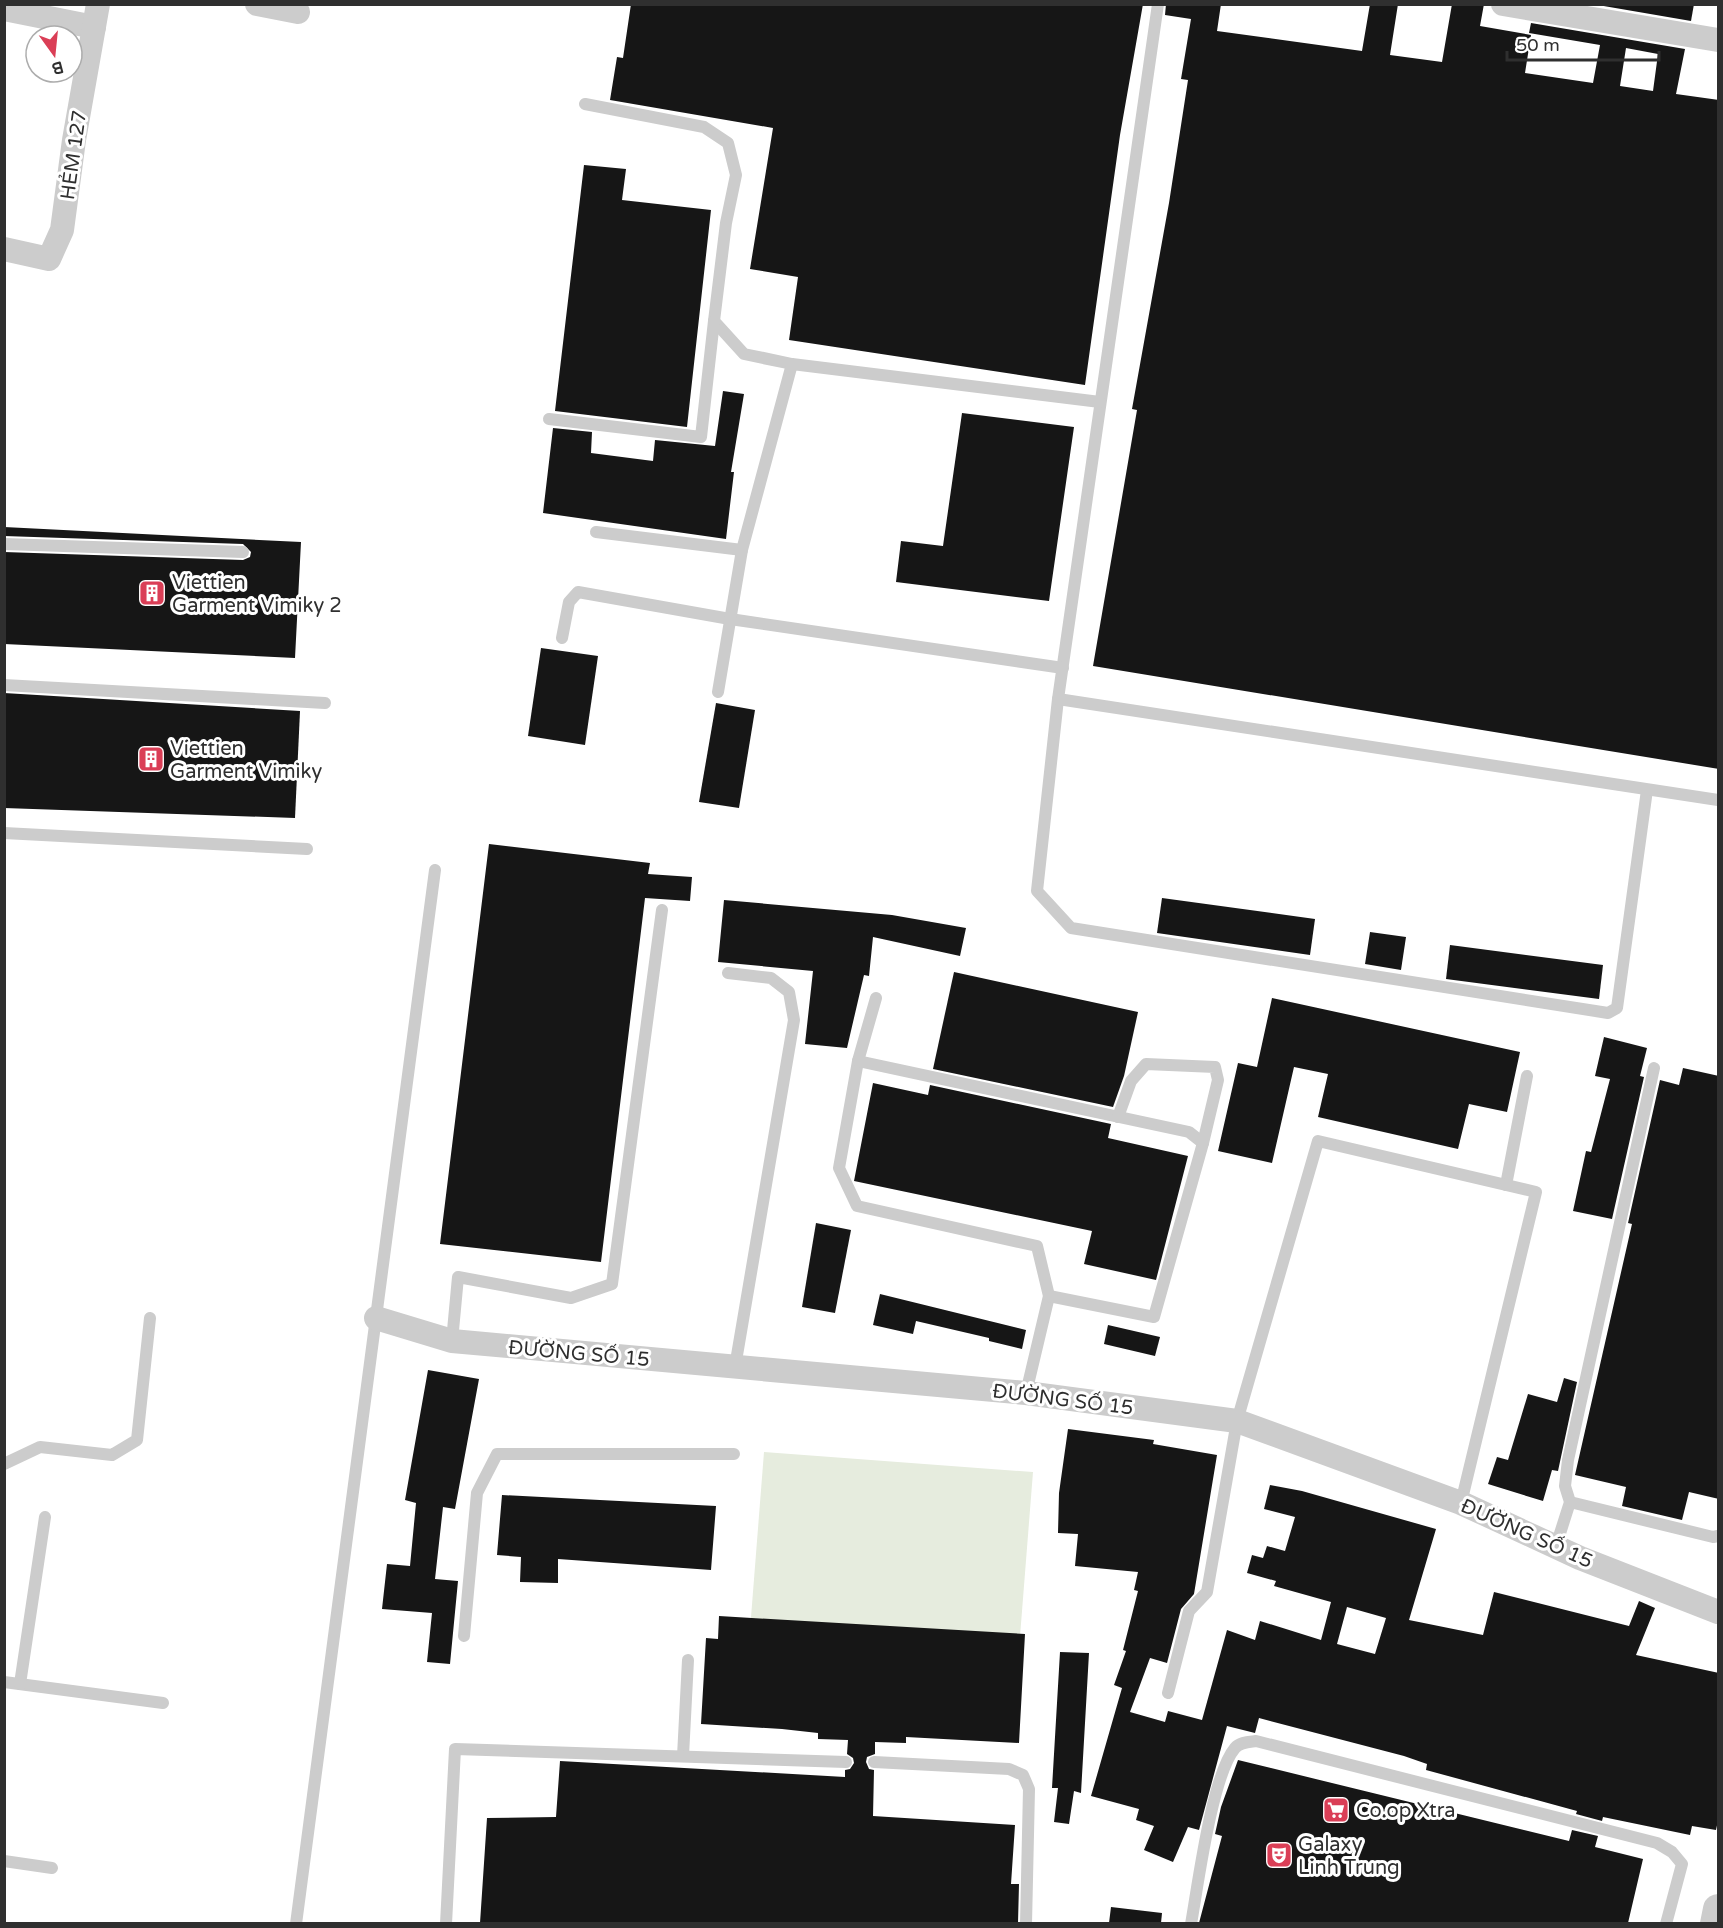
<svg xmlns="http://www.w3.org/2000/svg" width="1723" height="1928" font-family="'Varela Round',sans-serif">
  <rect width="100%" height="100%" fill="#fff"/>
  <!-- green -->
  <polygon fill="#e6ecde" points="764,1452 1033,1472 1019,1649 750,1630"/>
  <!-- building -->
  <g fill="#161616" fill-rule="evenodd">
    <polygon points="631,4 1143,4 1120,135 1085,385 789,340 798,277 750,269 773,128 610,100 617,57 623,58"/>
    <path d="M1166 4H1221L1217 31 1362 51 1370 4H1398L1390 55 1442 62 1452 4H1484L1480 26 1531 35 1525 73 1593 83 1600 45 1529 33 1531 23 1685 49 1676 94 1719 100V769L1093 666 1137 410 1132 409 1169 203 1188 80 1181 79 1191 19 1165 15ZM1626 48 1658 54 1653 91 1620 86Z"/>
    <polygon points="1592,4 1694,4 1691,21"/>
    <polygon points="584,165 626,169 622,200 711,210 687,427 555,411"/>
    <polygon points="723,391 744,394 731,472 734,472 726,539 543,513 553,428 592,432 591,453 653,461 655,440 715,446"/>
    <polygon points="962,413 1074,427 1049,601 896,582 901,541 943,546"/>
    <polygon points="4,527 301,542 295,658 4,644 4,552 243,560 250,557 251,552 243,544 4,536"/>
    <polygon points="541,648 598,656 585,745 528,736"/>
    <polygon points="4,693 300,711 295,818 4,808"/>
    <polygon points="716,703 755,710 739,808 699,802"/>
    <polygon points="489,844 650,863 648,874 692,877 690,901 645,898 601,1262 440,1244"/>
    <polygon points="1162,898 1315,919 1310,955 1157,933"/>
    <polygon points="724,900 892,915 966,928 960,956 873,937 869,976 864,975 847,1048 805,1044 813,971 718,962"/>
    <polygon points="1370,932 1406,937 1401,970 1365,964"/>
    <polygon points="1450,945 1603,965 1599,999 1446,979"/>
    <polygon points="954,972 1138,1012 1124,1076 1113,1107 933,1069"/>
    <polygon points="1272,998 1520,1052 1507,1112 1469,1104 1458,1149 1318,1117 1328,1074 1294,1067 1272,1163 1218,1151 1238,1063 1257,1067"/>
    <polygon points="1604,1037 1647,1048 1640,1076 1644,1077 1612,1219 1573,1211 1586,1151 1591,1152 1610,1079 1595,1076"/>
    <polygon points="1683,1068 1719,1076 1719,1499 1689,1492 1682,1520 1622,1506 1626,1487 1575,1475 1632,1224 1628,1223 1660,1080 1679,1085"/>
    <polygon points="873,1083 928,1095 930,1085 1111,1124 1108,1138 1188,1156 1156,1280 1084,1264 1092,1231 854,1181"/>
    <polygon points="816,1223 851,1230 835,1313 802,1307"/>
    <polygon points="880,1294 1026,1330 1022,1349 989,1341 989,1338 916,1321 913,1334 873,1325"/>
    <polygon points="1108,1325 1160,1337 1155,1356 1104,1344"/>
    <polygon points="428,1370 479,1379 455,1509 443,1507 435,1579 458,1581 450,1664 427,1662 432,1613 382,1609 387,1564 410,1566 416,1503 405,1500"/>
    <polygon points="1564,1378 1577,1382 1558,1471 1552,1470 1543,1501 1488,1484 1497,1457 1508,1460 1528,1394 1557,1402"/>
    <path d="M1068 1429 1154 1440 1153 1444 1217 1455 1194 1594 1181 1609 1167 1663 1150 1658 1130 1712 1165 1722 1168 1711 1202 1720 1227 1630 1255 1640 1260 1621 1321 1640 1331 1602 1274 1586 1276 1581 1247 1573 1252 1555 1263 1558 1267 1546 1285 1551 1295 1517 1264 1509 1270 1485 1302 1491 1436 1529 1409 1620 1483 1635 1494 1592 1629 1626 1639 1601 1655 1608 1636 1655 1719 1673V1816L1716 1830 1692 1826 1690 1835 1603 1817 1602 1821 1576 1814 1577 1811 1426 1770 1427 1764 1404 1756 1259 1718 1255 1733 1227 1726 1199 1830 1188 1827 1173 1862 1144 1850 1154 1826 1136 1820 1139 1809 1091 1796 1122 1688 1114 1685 1126 1651 1123 1650 1138 1591 1134 1590 1138 1572 1075 1566 1078 1534 1058 1533 1059 1493ZM1347 1607 1386 1618 1375 1654 1337 1644Z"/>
    <polygon points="502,1495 716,1506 711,1570 558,1559 558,1583 520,1582 521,1557 497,1555"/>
    <polygon points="719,1616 1025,1634 1019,1743 906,1737 906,1743 875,1742 875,1754 867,1757 866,1762 869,1769 874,1770 873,1816 1015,1825 1011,1884 1019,1884 1018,1923 480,1923 487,1818 556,1817 560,1761 845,1777 845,1770 850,1769 854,1763 853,1758 847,1754 848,1740 818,1739 818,1733 782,1729 701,1724 706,1638 718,1639"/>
    <polygon points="1060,1652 1089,1653 1081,1793 1074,1791 1069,1824 1054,1822 1058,1788 1052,1788"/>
    <polygon points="1238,1760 1569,1841 1572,1830 1598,1836 1595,1847 1643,1859 1628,1923 1199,1923 1222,1836 1215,1834 1221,1807"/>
    <polygon points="1111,1907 1162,1913 1161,1923 1109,1923"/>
  </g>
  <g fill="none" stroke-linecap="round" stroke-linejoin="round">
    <!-- service -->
    <g stroke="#ccc" stroke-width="12">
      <polyline points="1158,4 1058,699 1037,891 1071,928 1608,1013 1617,1008 1647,790"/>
      <polyline points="585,104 704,127 728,143 736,175 726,223 714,321 744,354 792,364"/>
      <polyline points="549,419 701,437 714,321"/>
      <polyline points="596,532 742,550"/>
      <polyline points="4,544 243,552"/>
      <polyline points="562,638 569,602 578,592 730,619 1063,668"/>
      <polyline points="4,685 325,703"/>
      <polyline points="718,692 742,550 792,364 1100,402"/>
      <polyline points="1058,699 1718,800"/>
      <polyline points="4,833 307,849"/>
      <polyline points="728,973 771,978 789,992 794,1020 735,1367"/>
      <polyline points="876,998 858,1061 839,1168 857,1206 1037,1246 1049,1296 1026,1393"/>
      <polyline points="858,1061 1189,1132 1203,1143 1154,1317 1049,1296"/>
      <polyline points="1118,1117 1131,1081 1146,1064 1215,1067 1218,1080 1203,1143"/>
      <polyline points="1506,1185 1527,1076"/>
      <polyline points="452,1341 458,1277 571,1298 612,1284 662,910"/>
      <polyline points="4,1464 40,1447 112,1455 137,1440 150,1318"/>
      <polyline points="1570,1502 1713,1537 1718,1536"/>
      <polyline points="1556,1546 1570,1502 1565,1486 1568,1460 1654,1068"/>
      <polyline points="464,1636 477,1493 497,1454 734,1454"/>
      <polyline points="4,1682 163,1703"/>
      <polyline points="20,1684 45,1517"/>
      <polyline points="1168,1693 1189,1611 1207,1592 1237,1421 1318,1141 1536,1192 1461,1503"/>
      <polyline points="683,1756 688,1660"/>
      <polyline points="874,1762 1009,1769 1023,1775 1029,1789 1026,1924"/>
      <polyline points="4,1861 52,1868"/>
      <polyline points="296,1924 435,870"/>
      <polyline points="446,1924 455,1749 846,1762"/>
      <path d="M1191 1924C1198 1885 1212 1775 1235 1748 1240 1742 1249 1742 1256 1741L1657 1843 1672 1852 1682 1864 1666 1924"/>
    </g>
    <!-- minor -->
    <g stroke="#ccc" stroke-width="24">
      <polyline points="257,4 298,12"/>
      <polyline points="1503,4 1718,40"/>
      <polyline points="4,9 94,27"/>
      <polyline points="4,249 49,259 62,230 74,140 98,4"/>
      <polyline points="376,1318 452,1341 1026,1393 1237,1421 1461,1503 1580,1558 1718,1612"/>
    </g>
    <!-- tertiary -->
    <polyline stroke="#ccc" stroke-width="30" points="1715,1924 1718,1909"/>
  </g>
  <!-- icons -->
  <defs>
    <symbol id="building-square" viewBox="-11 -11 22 22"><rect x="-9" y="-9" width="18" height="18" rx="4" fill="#da3e56" stroke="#fff"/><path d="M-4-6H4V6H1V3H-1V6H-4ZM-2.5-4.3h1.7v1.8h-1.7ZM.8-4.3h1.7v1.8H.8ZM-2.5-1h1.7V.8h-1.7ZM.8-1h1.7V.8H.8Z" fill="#fff"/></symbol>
    <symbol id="supermarket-square" viewBox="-11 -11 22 22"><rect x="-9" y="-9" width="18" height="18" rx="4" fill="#da3e56" stroke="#fff"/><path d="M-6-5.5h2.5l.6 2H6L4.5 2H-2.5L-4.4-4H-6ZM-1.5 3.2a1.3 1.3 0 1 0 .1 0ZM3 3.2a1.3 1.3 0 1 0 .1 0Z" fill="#fff"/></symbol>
    <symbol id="theatre-square" viewBox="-11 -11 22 22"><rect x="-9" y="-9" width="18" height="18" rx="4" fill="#da3e56" stroke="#fff"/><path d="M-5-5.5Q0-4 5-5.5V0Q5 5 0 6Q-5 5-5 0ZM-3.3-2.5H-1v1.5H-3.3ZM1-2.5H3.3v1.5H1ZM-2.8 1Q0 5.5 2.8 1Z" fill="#fff"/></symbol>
  </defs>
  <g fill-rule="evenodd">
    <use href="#building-square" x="137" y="578" width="30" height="30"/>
    <use href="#building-square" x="136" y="744" width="30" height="30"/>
    <use href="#supermarket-square" x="1321" y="1795" width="30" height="30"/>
    <use href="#theatre-square" x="1264" y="1840" width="30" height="30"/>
  </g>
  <g text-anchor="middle" stroke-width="6" stroke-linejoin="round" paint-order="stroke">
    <!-- street labels -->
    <g font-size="20" fill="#2f2f2f" stroke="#fff">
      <text transform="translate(73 155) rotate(-82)" y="7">HẺM 127</text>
      <text transform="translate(579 1353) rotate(5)" y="7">ĐƯỜNG SỐ 15</text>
      <text transform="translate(1063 1399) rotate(7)" y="7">ĐƯỜNG SỐ 15</text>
      <text transform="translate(1527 1533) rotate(24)" y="7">ĐƯỜNG SỐ 15</text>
    </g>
    <!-- poi labels -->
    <g font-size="20" fill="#2f2f2f" stroke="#fff" text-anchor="start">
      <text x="172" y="589">Viettien<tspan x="172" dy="23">Garment Vimiky 2</tspan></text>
      <text x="170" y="755">Viettien<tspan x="170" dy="23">Garment Vimiky</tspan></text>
      <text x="1356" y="1817">Co.op Xtra</text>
      <text x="1298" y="1851">Galaxy<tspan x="1298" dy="23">Linh Trung</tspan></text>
    </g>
  </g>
  <!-- border -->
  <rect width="1723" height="1928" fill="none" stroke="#2f2f2f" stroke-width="12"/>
  <!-- north arrow -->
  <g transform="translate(54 54) rotate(165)"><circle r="28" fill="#ffffff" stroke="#acacac" stroke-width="1.5"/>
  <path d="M0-4.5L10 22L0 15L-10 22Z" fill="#da3e56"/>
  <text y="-9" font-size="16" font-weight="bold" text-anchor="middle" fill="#2f2f2f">B</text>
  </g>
  <!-- scale -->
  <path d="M1507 51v9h152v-9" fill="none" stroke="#2f2f2f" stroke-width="3"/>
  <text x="1516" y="51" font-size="18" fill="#2f2f2f" stroke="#ffffff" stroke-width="4.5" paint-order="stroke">50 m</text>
</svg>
